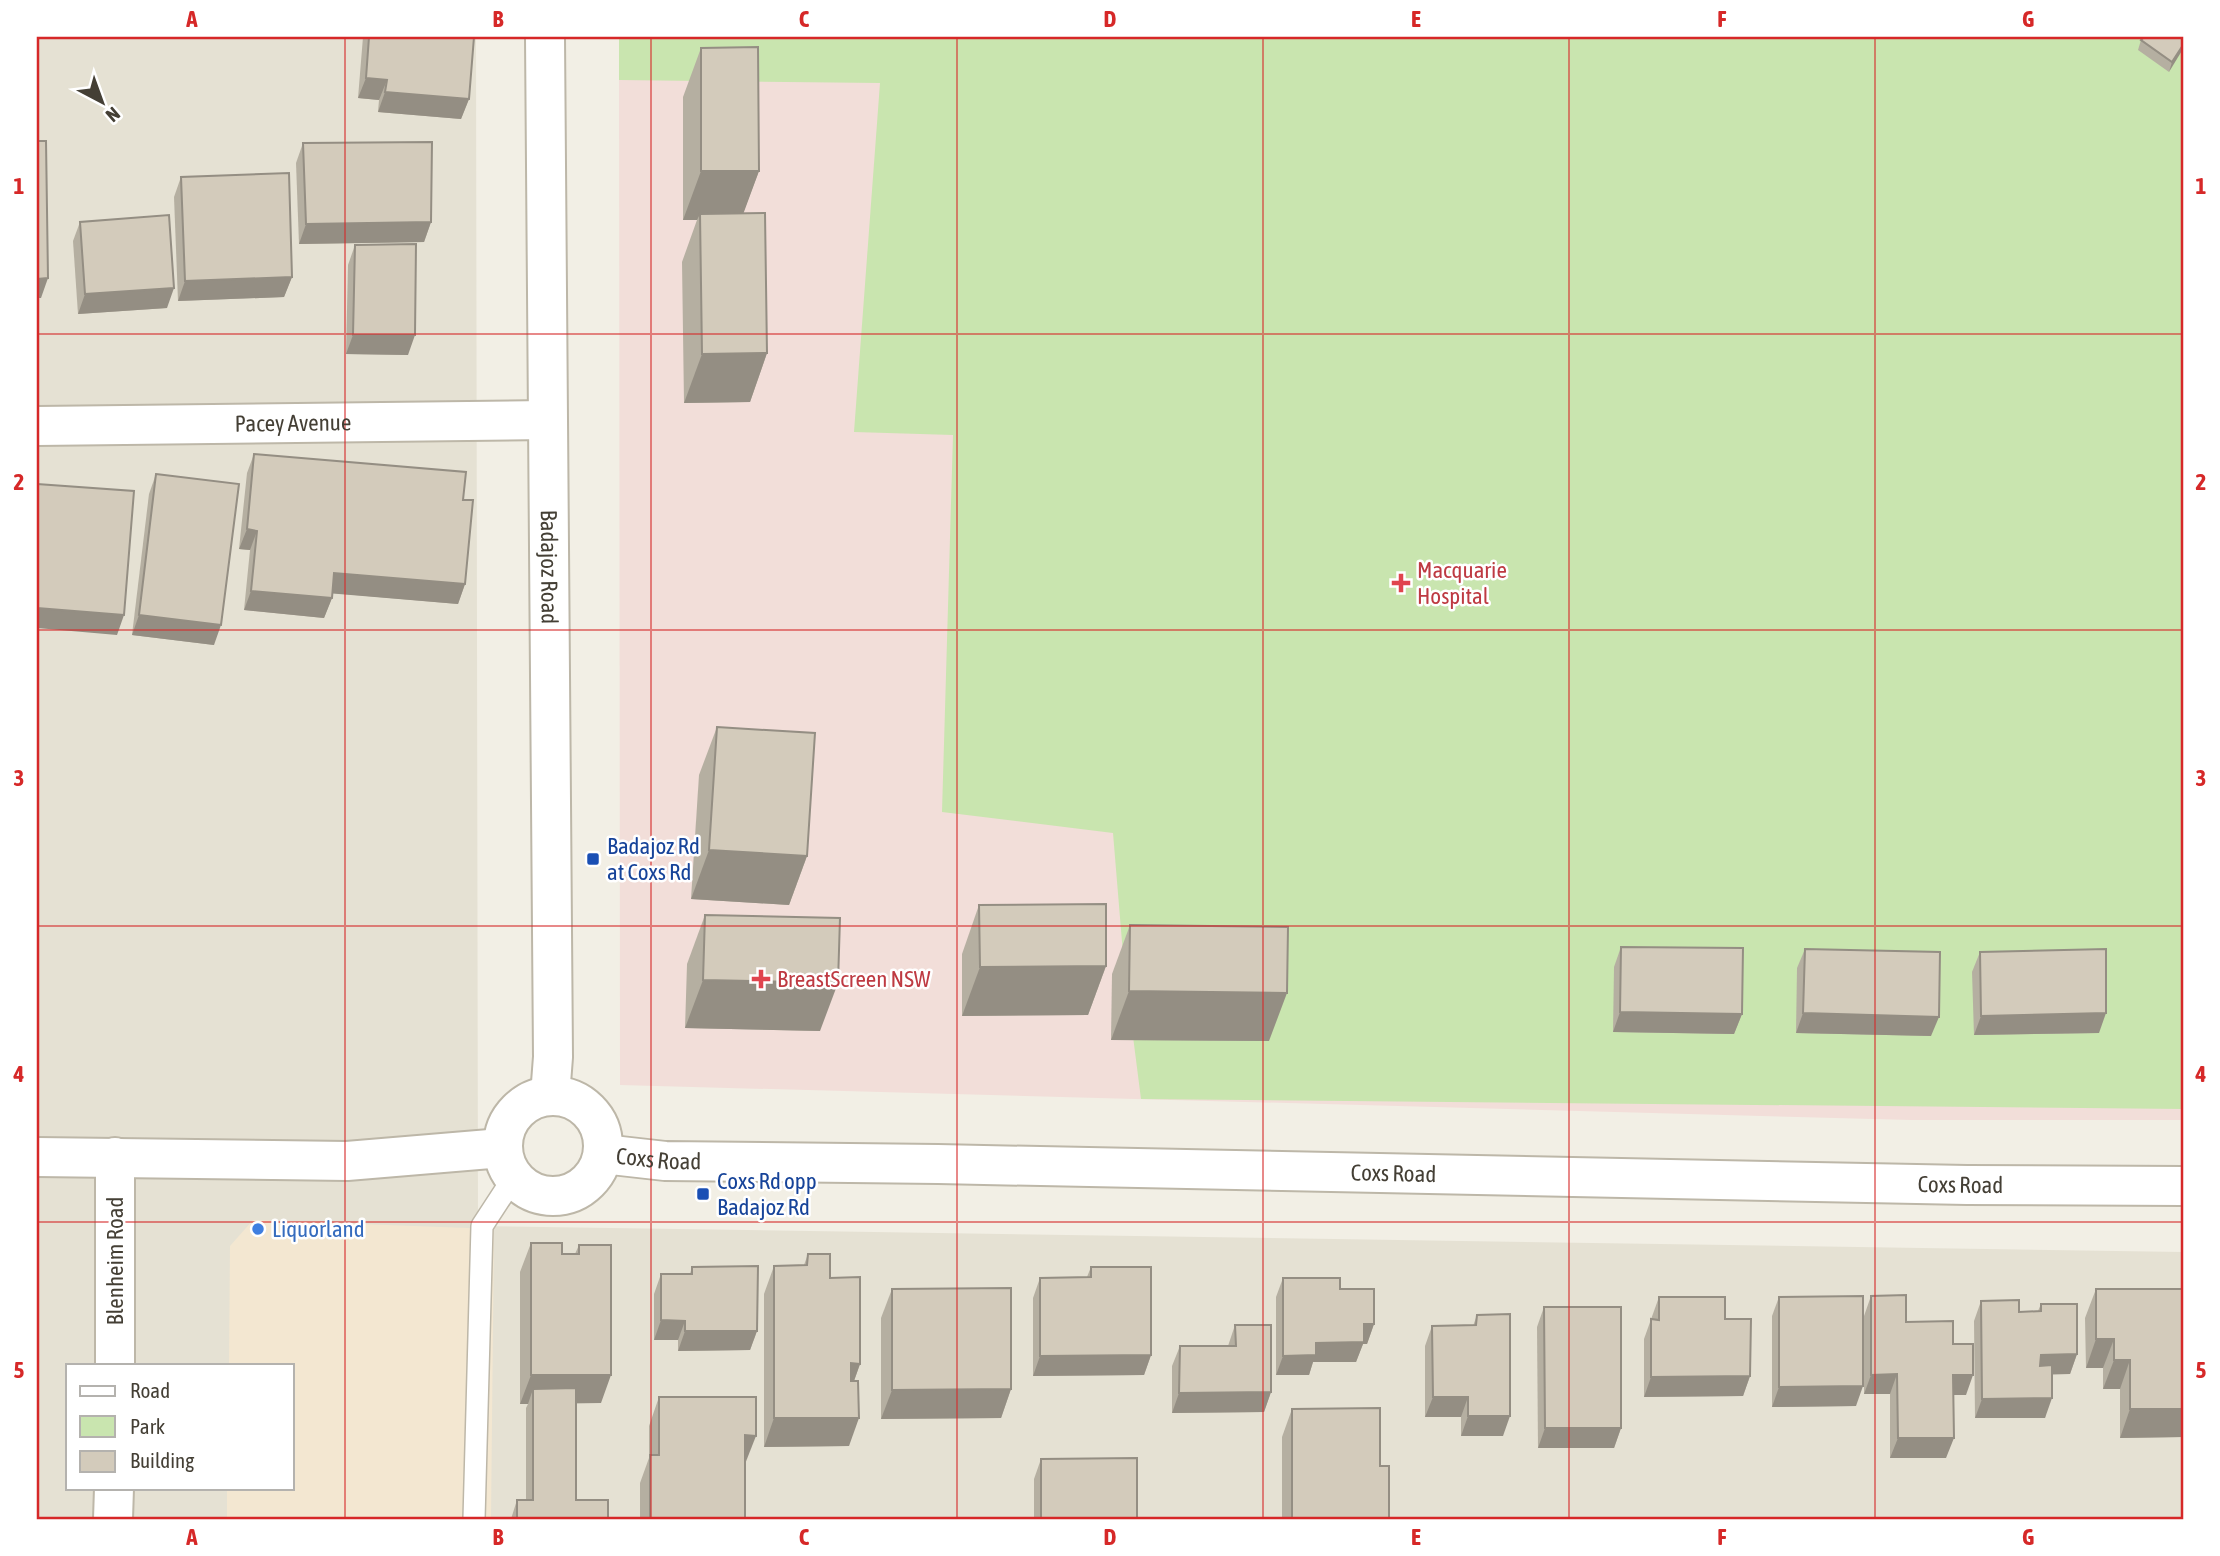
<svg xmlns="http://www.w3.org/2000/svg" width="2220" height="1556" font-family="'Asap Condensed',sans-serif">
  <rect width="100%" height="100%" fill="#f2efe5"/>
  <!-- residential -->
  <path fill="#e5e1d3" fill-rule="evenodd" d="M37 37H476L478 1226 2183 1252V1519H37ZM68 1365H292V1488H68Z"/>
  <!-- commercial -->
  <polygon fill="#f3e7d1" points="253,1220 494,1229 491,1519 227,1519 227,1488 292,1488 292,1365 229,1365 230,1246"/>
  <!-- medical -->
  <polygon fill="#f2ded9" points="619,37 2183,37 2183,1120 1911,1120 620,1085"/>
  <!-- green -->
  <polygon fill="#c9e5af" points="619,37 2183,37 2183,1109 1141,1099 1124,966 1113,833 942,812 953,435 854,432 880,83 619,80"/>
  <g fill="none" stroke-linecap="round" stroke-linejoin="round">
    <defs>
      <polyline id="service" points="474,1519 482,1226 514,1177"/>
      <g id="minor">
        <path id="s1" d="M545 37 553 1057 550 1096"/>
        <path id="s2" d="M37 426 547 420"/>
        <polyline points="115,1365 115,1157"/>
        <polyline points="113,1519 114,1488"/>
      </g>
      <g id="tertiary">
        <circle cx="553" cy="1146" r="50"/>
        <path id="s3" d="M603 1154 665 1161 938 1164 1967 1185 2183 1186"/>
        <polyline points="37,1157 347,1161 502,1148"/>
      </g>
    </defs>
    <!-- service casing -->
    <use href="#service" stroke="#bdb7a8" stroke-width="24"/>
    <!-- minor casing -->
    <use href="#minor" stroke="#bdb7a8" stroke-width="42"/>
    <!-- tertiary casing -->
    <use href="#tertiary" stroke="#bdb7a8" stroke-width="42"/>
    <!-- service -->
    <use href="#service" stroke="#fff" stroke-width="21"/>
    <!-- minor -->
    <use href="#minor" stroke="#fff" stroke-width="38"/>
    <!-- tertiary -->
    <use href="#tertiary" stroke="#fff" stroke-width="38"/>
  </g>
  <!-- wall -->
  <g fill="#b5afa1">
    <polygon points="363,37 474,37 469,99 461,119 378,112 379,100 358,98"/>
    <polygon points="2183,37 2169,72 2138,50 2141,40"/>
    <polygon points="701,48 759,171 743,213 767,353 750,402 684,403 682,262 697,220 683,220 683,97"/>
    <polygon points="303,143 431,222 424,242 299,244 296,163"/>
    <polygon points="181,177 292,277 284,297 178,301 174,197"/>
    <polygon points="80,222 167,308 78,314 73,241"/>
    <polygon points="355,245 408,355 346,354 348,265"/>
    <polygon points="254,454 463,500 465,584 458,604 332,593 332,598 324,618 244,610 250,550 239,549 247,473"/>
    <polygon points="156,474 214,645 132,635 149,494"/>
    <polygon points="717,727 807,856 789,905 691,899 699,775"/>
    <polygon points="979,905 1106,966 1088,1015 962,1016 962,954"/>
    <polygon points="705,915 820,1031 685,1028 687,964"/>
    <polygon points="1130,925 1269,1041 1111,1040 1112,974"/>
    <polygon points="1621,947 1742,1014 1734,1034 1613,1032 1614,967"/>
    <polygon points="1805,949 1931,1036 1796,1033 1797,968"/>
    <polygon points="1980,952 2099,1033 1974,1035 1972,972"/>
    <polygon points="531,1243 562,1254 575,1254 579,1245 601,1403 576,1403 576,1500 608,1519 511,1519 517,1500 526,1500 526,1408 528,1404 520,1404 520,1272"/>
    <polygon points="808,1254 830,1278 860,1364 854,1381 849,1446 764,1447 764,1294 774,1266 804,1265"/>
    <polygon points="692,1267 757,1331 750,1350 678,1351 678,1340 654,1340 654,1294 661,1274 690,1274"/>
    <polygon points="1091,1267 1151,1355 1144,1375 1033,1376 1033,1298 1040,1278 1087,1277"/>
    <polygon points="1283,1278 1340,1289 1374,1324 1367,1344 1363,1344 1356,1362 1313,1362 1309,1375 1276,1375 1276,1297"/>
    <polygon points="892,1289 1011,1389 1001,1418 881,1419 881,1318"/>
    <polygon points="2096,1289 2183,1289 2183,1437 2120,1438 2120,1389 2103,1389 2103,1368 2086,1368 2085,1318"/>
    <polygon points="1871,1296 1906,1322 1953,1344 1966,1395 1953,1395 1946,1458 1890,1458 1890,1394 1864,1394 1864,1316"/>
    <polygon points="1659,1297 1725,1319 1750,1376 1743,1396 1644,1397 1644,1339"/>
    <polygon points="1779,1297 1856,1406 1772,1407 1772,1316"/>
    <polygon points="1981,1301 2019,1312 2038,1311 2041,1304 2077,1354 2070,1374 2052,1374 2045,1418 1975,1418 1974,1321"/>
    <polygon points="1544,1307 1621,1428 1614,1448 1538,1448 1537,1327"/>
    <polygon points="1477,1315 1503,1436 1461,1436 1461,1417 1425,1417 1425,1346 1432,1326 1473,1326"/>
    <polygon points="1235,1325 1271,1392 1264,1412 1172,1413 1172,1366 1180,1346 1228,1346"/>
    <polygon points="659,1397 745,1464 745,1519 640,1519 640,1483 649,1458 649,1426"/>
    <polygon points="1292,1409 1380,1466 1389,1519 1282,1519 1282,1437"/>
    <polygon points="1041,1459 1137,1519 1034,1519 1034,1479"/>
  </g>
  <!-- shaded-wall -->
  <g fill="#948e83">
    <polygon points="2183,45 2183,49 2169,72 2172,62"/>
    <polygon points="366,78 387,80 379,100 358,98"/>
    <polygon points="385,92 469,99 461,119 378,112"/>
    <polygon points="701,171 759,171 741,220 700,214 697,220 683,220"/>
    <polygon points="431,222 424,242 299,244 306,224"/>
    <polygon points="292,277 284,297 178,301 185,281"/>
    <polygon points="48,278 41,298 37,298 37,279"/>
    <polygon points="174,288 167,308 78,314 85,294"/>
    <polygon points="353,335 415,335 408,355 346,354"/>
    <polygon points="767,353 750,402 684,403 702,354"/>
    <polygon points="247,529 257,531 250,550 239,549"/>
    <polygon points="334,573 465,584 458,604 327,593"/>
    <polygon points="251,591 332,598 324,618 244,610"/>
    <polygon points="37,608 124,615 117,635 37,628"/>
    <polygon points="139,615 221,625 214,645 132,635"/>
    <polygon points="709,850 807,856 789,905 691,899"/>
    <polygon points="1106,966 1088,1015 962,1016 980,967"/>
    <polygon points="703,980 838,983 820,1031 685,1028"/>
    <polygon points="1129,991 1287,993 1269,1041 1111,1040"/>
    <polygon points="1620,1012 1742,1014 1734,1034 1613,1032"/>
    <polygon points="1803,1013 1939,1017 1931,1036 1796,1033"/>
    <polygon points="2106,1013 2099,1033 1974,1035 1981,1016"/>
    <polygon points="661,1320 685,1321 678,1340 654,1340"/>
    <polygon points="1364,1324 1374,1324 1367,1344 1363,1344 1356,1362 1313,1362 1309,1375 1276,1375 1283,1356"/>
    <polygon points="685,1331 757,1331 750,1350 678,1351"/>
    <polygon points="2096,1339 2114,1339 2103,1368 2086,1368"/>
    <polygon points="2077,1354 2070,1374 2034,1375 2041,1355"/>
    <polygon points="1151,1355 1144,1375 1033,1376 1040,1356"/>
    <polygon points="2114,1360 2130,1360 2120,1389 2103,1389"/>
    <polygon points="851,1363 860,1364 850,1392"/>
    <polygon points="1897,1374 1890,1394 1864,1394 1871,1375"/>
    <polygon points="531,1375 611,1375 601,1403 533,1404 533,1389 528,1404 520,1404"/>
    <polygon points="1953,1375 1973,1375 1966,1395 1946,1395"/>
    <polygon points="1750,1376 1743,1396 1644,1397 1651,1377"/>
    <polygon points="1863,1386 1856,1406 1772,1407 1779,1387"/>
    <polygon points="1011,1389 1001,1418 881,1419 892,1390"/>
    <polygon points="1271,1392 1264,1412 1172,1413 1179,1393"/>
    <polygon points="1433,1397 1468,1397 1461,1417 1425,1417"/>
    <polygon points="2052,1398 2045,1418 1975,1418 1982,1399"/>
    <polygon points="2130,1409 2183,1409 2183,1437 2120,1438"/>
    <polygon points="1468,1416 1510,1416 1503,1436 1461,1436"/>
    <polygon points="774,1418 859,1418 849,1446 764,1447"/>
    <polygon points="1545,1428 1621,1428 1614,1448 1538,1448"/>
    <polygon points="745,1435 756,1436 745,1464"/>
    <polygon points="1898,1438 1954,1438 1946,1458 1890,1458"/>
  </g>
  <!-- building -->
  <g fill="#d3cbbb" stroke="#948e83" stroke-width="2">
    <polygon points="369,37 474,37 469,99 385,92 387,80 366,78"/>
    <polygon points="2144,37 2183,37 2183,45 2172,62 2141,40"/>
    <polygon points="758,47 759,171 701,171 701,48"/>
    <polygon points="37,141 46,141 48,278 37,279"/>
    <polygon points="432,142 431,222 306,224 303,143"/>
    <polygon points="289,173 292,277 185,281 181,177"/>
    <polygon points="765,213 767,353 702,354 700,214"/>
    <polygon points="169,215 174,288 85,294 80,222"/>
    <polygon points="416,244 415,335 353,335 355,245"/>
    <polygon points="254,454 466,472 463,500 473,500 465,584 334,573 332,598 251,591 257,531 247,529"/>
    <polygon points="156,474 239,484 221,625 139,615"/>
    <polygon points="37,484 134,491 124,615 37,608"/>
    <polygon points="717,727 815,733 807,856 709,850"/>
    <polygon points="1106,904 1106,966 980,967 979,905"/>
    <polygon points="705,915 840,918 838,983 703,980"/>
    <polygon points="1130,925 1288,927 1287,993 1129,991"/>
    <polygon points="1621,947 1743,948 1742,1014 1620,1012"/>
    <polygon points="1805,949 1940,952 1939,1017 1803,1013"/>
    <polygon points="2106,949 2106,1013 1981,1016 1980,952"/>
    <polygon points="531,1243 562,1243 562,1254 579,1254 579,1245 611,1245 611,1375 531,1375"/>
    <polygon points="808,1254 830,1254 830,1278 860,1277 860,1364 851,1363 851,1381 858,1381 859,1418 774,1418 774,1266 807,1265"/>
    <polygon points="758,1266 757,1331 685,1331 685,1321 661,1320 661,1274 692,1274 692,1267"/>
    <polygon points="1091,1267 1151,1267 1151,1355 1040,1356 1040,1278 1091,1277"/>
    <polygon points="1283,1278 1340,1278 1340,1289 1374,1289 1374,1324 1364,1324 1364,1342 1316,1343 1316,1355 1283,1356"/>
    <polygon points="1011,1288 1011,1389 892,1390 892,1289"/>
    <polygon points="2096,1289 2183,1289 2183,1409 2130,1409 2130,1360 2114,1360 2114,1339 2096,1339"/>
    <polygon points="1906,1295 1906,1322 1953,1321 1953,1344 1973,1344 1973,1375 1953,1375 1954,1438 1898,1438 1897,1374 1871,1375 1871,1296"/>
    <polygon points="1863,1296 1863,1386 1779,1387 1779,1297"/>
    <polygon points="1659,1297 1725,1297 1725,1319 1751,1319 1750,1376 1651,1377 1651,1319 1659,1320"/>
    <polygon points="2019,1300 2019,1312 2041,1311 2041,1304 2077,1304 2077,1354 2041,1355 2040,1366 2052,1365 2052,1398 1982,1399 1981,1301"/>
    <polygon points="1544,1307 1621,1307 1621,1428 1545,1428"/>
    <polygon points="1510,1314 1510,1416 1468,1416 1468,1397 1433,1397 1432,1326 1476,1325 1477,1315"/>
    <polygon points="1235,1325 1271,1325 1271,1392 1179,1393 1180,1346 1236,1346"/>
    <polygon points="576,1388 576,1500 608,1500 608,1519 517,1519 517,1500 533,1500 533,1389"/>
    <polygon points="659,1397 756,1397 756,1436 745,1435 745,1519 650,1519 650,1455 659,1455"/>
    <polygon points="1380,1408 1380,1466 1389,1466 1389,1519 1292,1519 1292,1409"/>
    <polygon points="1137,1458 1137,1519 1041,1519 1041,1459"/>
  </g>
  <!-- grid -->
  <path fill="none" stroke="#d62828" stroke-width="2" stroke-opacity="0.55" d="M345 37V1519M651 37V1519M957 37V1519M1263 37V1519M1569 37V1519M1875 37V1519M37 334H2183M37 630H2183M37 926H2183M37 1222H2183"/>
  <!-- markers -->
  <g fill="#e0444e" stroke="#fff" stroke-width="2.5">
    <path d="M1397.5 572.5h7v7h7v7h-7v7h-7v-7h-7v-7h7z"/>
    <path d="M757.5 968.5h7v7h7v7h-7v7h-7v-7h-7v-7h7z"/>
  </g>
  <g fill="#1a4fb4" stroke="#fff" stroke-width="2.5">
    <rect x="586" y="852" width="14" height="14" rx="3.5"/>
    <rect x="696" y="1187" width="14" height="14" rx="3.5"/>
  </g>
  <circle fill="#3f7fe0" stroke="#fff" stroke-width="2.5" cx="258" cy="1229" r="7"/>
  <g text-anchor="middle" stroke-width="5" stroke-linejoin="round" paint-order="stroke">
    <!-- street labels -->
    <g font-size="23" fill="#443f35" stroke="#fff">
      <text dy="8" stroke="none"><textPath href="#s2" startOffset="256">Pacey Avenue</textPath></text>
      <text dy="8" stroke="none"><textPath href="#s1" startOffset="530">Badajoz Road</textPath></text>
      <text dy="8" stroke="none"><textPath href="#s3" startOffset="56">Coxs Road</textPath></text>
      <text dy="8" stroke="none"><textPath href="#s3" startOffset="791">Coxs Road</textPath></text>
      <text dy="8" stroke="none"><textPath href="#s3" startOffset="1358">Coxs Road</textPath></text>
      <text transform="translate(115 1261) rotate(-90)" y="8">Blenheim Road</text>
    </g>
    <!-- health labels -->
    <g font-size="23" fill="#be3a42" stroke="#fff" text-anchor="start">
      <text x="1417" y="578">Macquarie<tspan x="1417" dy="26">Hospital</tspan></text>
      <text x="777" y="987">BreastScreen NSW</text>
    </g>
    <!-- transit labels -->
    <g font-size="23" fill="#164399" stroke="#fff" text-anchor="start">
      <text x="607" y="854">Badajoz Rd<tspan x="607" dy="26">at Coxs Rd</tspan></text>
      <text x="717" y="1189">Coxs Rd opp<tspan x="717" dy="26">Badajoz Rd</tspan></text>
    </g>
    <!-- shop labels -->
    <g font-size="23" fill="#366cbe" stroke="#fff" text-anchor="start">
      <text x="272" y="1237">Liquorland</text>
    </g>
  </g>
  <!-- border -->
  <rect width="2220" height="1556" fill="none" stroke="#ffffff" stroke-width="77"/>
  <!-- legend -->
  <rect x="66" y="1364" width="228" height="126" fill="#ffffff" stroke="#b4b2ae" stroke-width="2"/>
  <rect x="80" y="1386" width="35" height="10" fill="#ffffff" stroke="#b4b2ae" stroke-width="2"/>
  <text x="130" y="1398" font-size="21" fill="#443f35">Road</text>
  <rect x="80" y="1416" width="35" height="21" fill="#c9e5af" stroke="#b4b2ae" stroke-width="2"/>
  <text x="130" y="1434" font-size="21" fill="#443f35">Park</text>
  <rect x="80" y="1451" width="35" height="21" fill="#d3cbbb" stroke="#b4b2ae" stroke-width="2"/>
  <text x="130" y="1468" font-size="21" fill="#443f35">Building</text>
  <!-- north arrow -->
  <g transform="translate(102 102) rotate(139)" stroke="#ffffff" stroke-width="5" paint-order="stroke">
  <path d="M0-5L12 26L0 18L-12 26Z" fill="#443f35"/>
  <text y="-10" font-size="19" font-weight="bold" text-anchor="middle" fill="#443f35">N</text>
  </g>
  <rect x="38" y="38" width="2144" height="1480" fill="none" stroke="#d62828" stroke-width="2.5"/>
  <g font-size="23" text-anchor="middle" font-weight="bold" fill="#d62828">
    <text x="192" y="27">A</text>
    <text x="498" y="27">B</text>
    <text x="804" y="27">C</text>
    <text x="1110" y="27">D</text>
    <text x="1416" y="27">E</text>
    <text x="1722" y="27">F</text>
    <text x="2028" y="27">G</text>
    <text x="19" y="194">1</text>
    <text x="2201" y="194">1</text>
    <text x="19" y="490">2</text>
    <text x="2201" y="490">2</text>
    <text x="19" y="786">3</text>
    <text x="2201" y="786">3</text>
    <text x="19" y="1082">4</text>
    <text x="2201" y="1082">4</text>
    <text x="19" y="1378">5</text>
    <text x="2201" y="1378">5</text>
    <text x="192" y="1545">A</text>
    <text x="498" y="1545">B</text>
    <text x="804" y="1545">C</text>
    <text x="1110" y="1545">D</text>
    <text x="1416" y="1545">E</text>
    <text x="1722" y="1545">F</text>
    <text x="2028" y="1545">G</text>
  </g>
</svg>
